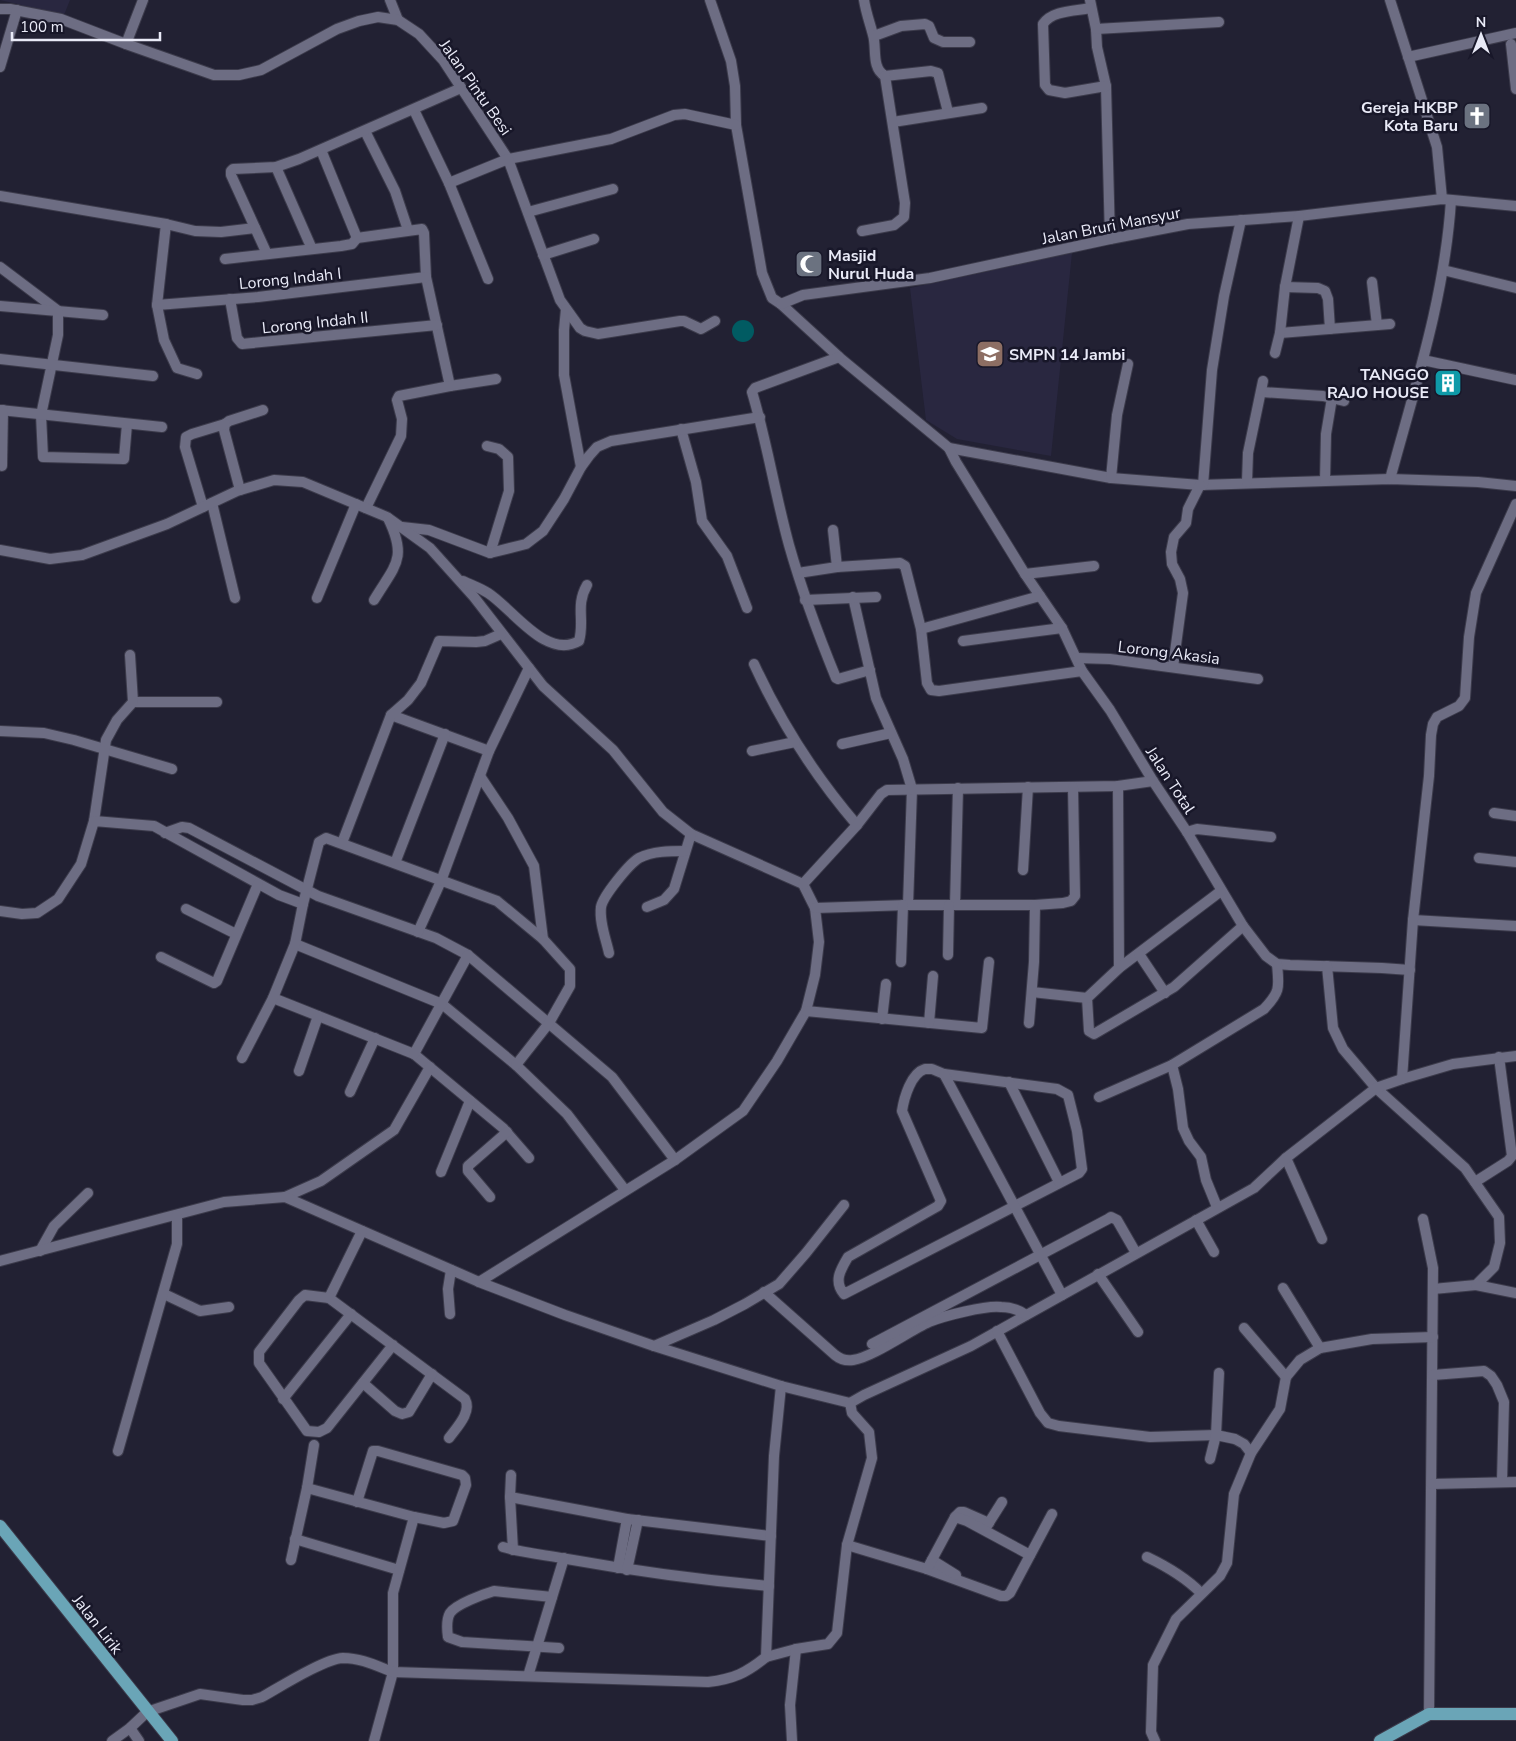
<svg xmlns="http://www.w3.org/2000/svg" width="1516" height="1741" font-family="'Nunito Sans',sans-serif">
  <rect width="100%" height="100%" fill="#222133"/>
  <!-- built -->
  <g fill="#292740">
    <polygon points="0,0 70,0 64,15"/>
    <polygon points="1072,253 1051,456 957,439 926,420 910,288"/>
  </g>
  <!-- water -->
  <circle fill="#015b62" cx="743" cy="331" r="11"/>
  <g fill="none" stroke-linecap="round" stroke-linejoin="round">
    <defs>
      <g id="minor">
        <polyline points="390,0 398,20"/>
        <polyline points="710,0 731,61 735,86 736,125 762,273 772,298 781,304 839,357 949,448 1111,478 1200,485 1390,479 1478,482 1516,486"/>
        <path d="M864 0C866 13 870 23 873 35 877 48 871 68 885 76L931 71 938 73 948 112"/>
        <polyline points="1090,0 1096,29 1097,47 1106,86 1110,239"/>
        <polyline points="1390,0 1437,147 1442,199"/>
        <path d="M1091 8C1076 11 1052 10 1043 24L1045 85 1049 90 1065 93 1106 86"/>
        <polyline points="0,9 10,9 61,19 126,44 214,75 239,75 261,70 337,29 359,21 378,17 398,20 419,34 443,60 508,159 611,139 674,115 685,114 736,125"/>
        <polyline points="1096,29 1219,22"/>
        <polyline points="874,36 901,26 925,24 929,26 934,38 943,42 970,42"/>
        <polyline points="126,44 143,0"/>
        <polyline points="1511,44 1516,89"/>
        <polyline points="1408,57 1516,33"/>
        <polyline points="0,67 17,10"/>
        <polyline points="414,110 449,183 488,279"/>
        <polyline points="893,122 982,108"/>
        <polyline points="365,131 395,191 408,230"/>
        <polyline points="321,150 357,238"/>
        <polyline points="276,167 312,249"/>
        <polyline points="449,183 508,159 560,300 580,328 585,331 598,334 680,321 684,321 701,329 715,321"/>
        <polyline points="0,196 166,224 195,231 221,232 255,228"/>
        <polyline points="528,212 613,189"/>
        <polyline points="166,224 157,305 164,340 177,368 197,374"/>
        <polyline points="862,231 894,225 904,217 905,203 885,76"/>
        <polyline points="267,254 231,175 231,171 233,169 276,167 299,159 461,88"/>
        <polyline points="543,255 594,239"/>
        <polyline points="225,259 341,246 352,244 357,238 422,229 424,233 426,277 450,386"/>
        <polyline points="0,267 57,310"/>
        <polyline points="1443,270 1516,288"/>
        <polyline points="1372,282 1377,325"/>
        <polyline points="1285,287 1318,288 1325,291 1328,299 1330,329"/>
        <polyline points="230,299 237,338 242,344 437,325"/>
        <polyline points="781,304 803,295 930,278 1110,239 1188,224 1299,216 1442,199 1516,206"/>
        <polyline points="157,305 258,297 426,277"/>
        <polyline points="0,306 103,315"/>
        <polyline points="566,309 564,330 564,375 581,467"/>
        <polyline points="58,311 58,335 41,415 43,457 124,459 127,424"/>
        <polyline points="1280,333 1390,324"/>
        <polyline points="1275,353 1280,333 1285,287 1299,216"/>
        <path d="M839 357 755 388 752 392C767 442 775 494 789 545 802 591 818 634 836 678L838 679 870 670"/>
        <polyline points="0,359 153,376"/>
        <polyline points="1423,360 1516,380"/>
        <polyline points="1262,392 1323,396 1344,401"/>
        <polyline points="0,410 162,427"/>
        <polyline points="681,429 696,482 702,521 727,556 747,608"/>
        <polyline points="487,446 499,449 508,457 509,491 490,553"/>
        <polyline points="949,448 956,462 1025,574 1062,628 1082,671 1110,710 1153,781 1187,832 1243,926 1266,956 1277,964 1290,965 1382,968 1410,970"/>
        <polyline points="2,466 3,410"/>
        <polyline points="1111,478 1117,415 1128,364"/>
        <path d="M1390 479C1415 387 1445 296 1451 200"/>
        <polyline points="1325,481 1326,434 1332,398"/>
        <polyline points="1247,482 1248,453 1263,381"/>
        <polyline points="1203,485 1212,370 1224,296 1241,220"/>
        <polyline points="240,490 224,430 225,424 229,421 263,410"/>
        <polyline points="212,503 235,598"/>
        <polyline points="203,507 185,447 186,437 192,434 225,424"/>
        <polyline points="366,508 401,436 402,419 397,400 399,396 450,386 496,379"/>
        <polyline points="402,527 429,530 490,553 526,544 543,531 564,499 581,467 589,456 597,447 611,441 760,417"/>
        <polyline points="833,530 837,567"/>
        <polyline points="0,550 50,559 82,555 167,524 237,491 274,480 303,482 387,517 430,548 474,597 543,686 613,750 663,812 691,834 803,884 815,908 819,942 815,975 806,1011 777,1061 743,1111 675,1160 479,1282"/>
        <polyline points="798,573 837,567 900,563 905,566 921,629 927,683 931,690 939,691 1082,671"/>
        <polyline points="1025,574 1094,566"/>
        <path d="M463 581C471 585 480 588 488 593 513 609 546 660 579 641 585 620 575 606 587 585"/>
        <polyline points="853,597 876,698 903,759 912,789 908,905"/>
        <polyline points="317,598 356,504"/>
        <path d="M374 600C395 565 408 559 388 518"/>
        <polyline points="805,600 876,597"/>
        <polyline points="921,629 1040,596"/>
        <polyline points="963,641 1062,628"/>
        <polyline points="1077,658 1110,659 1258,679"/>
        <path d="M754 664C781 723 815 776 857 825"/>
        <polyline points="1173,667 1183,593 1180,579 1172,564 1171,552 1174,537 1186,523 1188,509 1200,485"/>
        <polyline points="133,702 217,702"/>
        <polyline points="391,715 489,751"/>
        <polyline points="0,731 44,733 74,740 172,769"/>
        <polyline points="842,744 891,733"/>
        <polyline points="752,751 795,742"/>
        <polyline points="480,776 508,818 534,866 543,939"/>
        <polyline points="1118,786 1119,968"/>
        <polyline points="1494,813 1516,816"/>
        <polyline points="94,821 106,740 117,720 133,702 130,655"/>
        <polyline points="1187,832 1197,829 1271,837"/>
        <polyline points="165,833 182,827 189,828 318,896 436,938 468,955 612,1077 675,1160"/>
        <polyline points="342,843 391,715 408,700 421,683 439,641 476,642 485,641 501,634"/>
        <polyline points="1479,858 1516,862"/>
        <polyline points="395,863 445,734"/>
        <polyline points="1023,870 1028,787"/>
        <polyline points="803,884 857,825 881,794 887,790 1118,786 1153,781"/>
        <polyline points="1221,891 1119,968 1087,998 1089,1031 1094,1034 1174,987 1243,926"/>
        <polyline points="955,905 958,788"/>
        <polyline points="647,907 664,900 674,889 691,834"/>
        <polyline points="815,908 908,905 1035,905 1063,903 1071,901 1075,896 1073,787"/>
        <polyline points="186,909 236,934"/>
        <polyline points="0,911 22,914 37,913 58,899 81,864 94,821 154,826 279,895 303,904"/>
        <polyline points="1413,920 1516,926"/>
        <polyline points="418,932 441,881 489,751 529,668"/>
        <polyline points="295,944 442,1004 516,1065 567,1114 625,1190"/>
        <path d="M609 953C606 939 599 922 601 907 603 896 629 864 639 858 653 851 670 851 685 851"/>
        <polyline points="1139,954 1165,993"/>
        <polyline points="948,955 949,905"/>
        <polyline points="161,957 214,983 217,981 258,884"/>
        <polyline points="901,962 903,905"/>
        <polyline points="1327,966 1333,1028 1343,1049 1376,1088 1465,1168 1499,1217 1500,1243 1494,1267 1476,1285 1433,1289"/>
        <polyline points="1032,992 1087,998"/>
        <polyline points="273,998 414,1054 503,1128 529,1158"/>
        <polyline points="806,1011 982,1028 989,962"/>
        <polyline points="882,1019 886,984"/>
        <polyline points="929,1023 933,976"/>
        <polyline points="1029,1023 1034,962 1035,905"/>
        <polyline points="414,1054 468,955"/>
        <polyline points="242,1058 273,998 295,944 303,904 319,842 326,838 497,901 543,939 570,969 570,986 549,1023 516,1065"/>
        <polyline points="1172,1065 1178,1089 1183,1128 1189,1141 1201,1157 1206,1180 1217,1207"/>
        <path d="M925 1069H932L944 1074 1057 1089 1068 1095 1077 1131 1082 1169 1079 1173 844 1294C833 1281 841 1269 848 1257L938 1206 941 1201 902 1111C904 1098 911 1073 925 1069Z"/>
        <polyline points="299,1071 318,1016"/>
        <polyline points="944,1074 1062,1295"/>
        <polyline points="1402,1079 1413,920 1429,776 1431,735 1433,724 1437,717 1459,706 1465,698 1469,637 1476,593 1516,504"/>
        <polyline points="1009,1082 1059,1182"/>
        <polyline points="350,1092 375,1038"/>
        <path d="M1099 1097 1172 1065 1264 1009C1281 991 1279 987 1277 964"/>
        <polyline points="1286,1158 1322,1239"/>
        <polyline points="441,1172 470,1101"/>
        <polyline points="1475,1182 1508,1161 1512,1156 1499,1057"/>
        <polyline points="285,1197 321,1181 394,1130 430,1067"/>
        <polyline points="490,1197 468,1171 468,1166 507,1132"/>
        <polyline points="1423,1219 1433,1268 1429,1714"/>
        <polyline points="1196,1220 1214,1252"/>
        <polyline points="40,1251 54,1226 88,1193"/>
        <polyline points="0,1261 224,1202 285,1197 479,1282 565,1315 654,1346 781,1386 850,1403 864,1395 971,1346 1254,1188 1286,1158 1376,1088 1402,1079 1453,1064 1516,1056"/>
        <polyline points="1098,1274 1138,1332"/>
        <polyline points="1476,1285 1516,1293"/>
        <polyline points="1283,1288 1320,1348"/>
        <path d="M764 1292 835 1355C840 1359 847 1361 853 1360 873 1357 909 1331 929 1322 943 1316 987 1305 1001 1307 1011 1307 1018 1309 1026 1315"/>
        <polyline points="164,1294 200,1311 229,1307"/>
        <polyline points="329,1298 362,1231"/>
        <polyline points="450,1314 448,1289 451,1270"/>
        <polyline points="1244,1328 1286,1377"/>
        <polyline points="997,1331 1040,1413 1048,1423 1059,1426 1150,1437 1216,1435 1235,1439 1244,1444 1251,1453"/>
        <polyline points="872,1344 1108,1219 1111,1217 1117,1220 1136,1253"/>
        <path d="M393 1345 327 1428 319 1432 307 1431 259 1363V1352L299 1300 305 1295 329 1298 465 1399C472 1412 457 1427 449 1438"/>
        <polyline points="654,1346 714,1320 745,1304 779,1284 806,1253 844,1205"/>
        <polyline points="1433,1375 1484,1371 1491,1376 1497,1385 1504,1402 1502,1481"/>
        <polyline points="363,1383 395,1411 402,1414 409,1412 432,1374"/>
        <polyline points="283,1399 351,1314"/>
        <polyline points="118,1451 177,1244 177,1215"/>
        <polyline points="1210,1459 1216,1435 1219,1373"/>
        <polyline points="511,1475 510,1497 513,1550"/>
        <polyline points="1432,1484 1516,1482"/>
        <polyline points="307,1488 314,1445"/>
        <polyline points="510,1497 627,1519 771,1536"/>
        <polyline points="357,1502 373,1451 378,1451 462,1475 465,1478 466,1485 453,1521 444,1523 414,1517"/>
        <polyline points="955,1517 960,1512 964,1512 989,1523"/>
        <polyline points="985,1529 1002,1502"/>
        <polyline points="295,1539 399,1570"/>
        <polyline points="847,1545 927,1569 1001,1596 1006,1596 1010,1593 1052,1514"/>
        <path d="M503 1547C524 1553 546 1555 567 1559 634 1571 701 1580 769 1586"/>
        <path d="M1147 1557C1168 1567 1185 1577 1201 1593"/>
        <polyline points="291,1560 307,1488 414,1517 393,1593 393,1672 374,1741"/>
        <polyline points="932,1560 956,1575"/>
        <polyline points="618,1568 627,1519"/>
        <polyline points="927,1569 955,1517 967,1521 1030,1555"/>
        <polyline points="627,1570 638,1520"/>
        <path d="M552 1597 494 1591C484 1594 456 1604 450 1613 446 1620 447 1630 448 1637L462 1642 559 1648"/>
        <polyline points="766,1657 796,1649 828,1644 837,1633 847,1545 872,1458 869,1432 852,1413 850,1403"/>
        <polyline points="528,1676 564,1558"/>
        <polyline points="130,1728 139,1741"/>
        <path d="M112 1741 130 1728 147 1712 200 1694 243 1700H252L262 1697C280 1687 324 1659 343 1658 361 1658 377 1666 393 1672L708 1682C734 1679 746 1673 766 1657L774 1456 781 1386"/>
        <polyline points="792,1741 790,1705 796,1649"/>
        <polyline points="1155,1741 1151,1732 1153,1665 1176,1619 1220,1576 1227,1563 1234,1494 1251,1453 1280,1409 1286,1377 1300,1360 1320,1348 1372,1339 1433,1337"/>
      </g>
      <g id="major">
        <polyline points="0,1526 172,1741"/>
        <polyline points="1380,1741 1429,1714 1516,1714"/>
      </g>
    </defs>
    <!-- minor casing -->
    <use href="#minor" stroke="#3c3b4b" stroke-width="12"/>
    <!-- major casing -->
    <use href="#major" stroke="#3c3b4b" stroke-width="14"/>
    <!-- minor -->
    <use href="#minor" stroke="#6d6d83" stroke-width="10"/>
    <!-- major -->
    <use href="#major" stroke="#6aa5b7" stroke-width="12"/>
  </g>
  <!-- icons -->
  <defs>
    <symbol id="church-square" viewBox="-11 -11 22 22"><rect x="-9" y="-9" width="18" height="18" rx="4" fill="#6b7280" stroke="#181729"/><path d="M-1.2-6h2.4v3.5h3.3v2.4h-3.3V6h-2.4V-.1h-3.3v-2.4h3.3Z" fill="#fff"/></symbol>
    <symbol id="mosque-square" viewBox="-11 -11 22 22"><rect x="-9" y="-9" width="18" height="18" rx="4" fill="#6b7280" stroke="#181729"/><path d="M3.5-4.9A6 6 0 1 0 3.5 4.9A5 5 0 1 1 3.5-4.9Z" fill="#fff"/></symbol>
    <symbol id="school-square" viewBox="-11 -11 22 22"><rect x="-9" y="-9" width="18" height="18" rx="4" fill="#8d6e63" stroke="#181729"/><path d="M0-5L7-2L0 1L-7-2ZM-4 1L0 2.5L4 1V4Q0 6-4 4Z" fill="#fff"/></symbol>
    <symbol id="building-square" viewBox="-11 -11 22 22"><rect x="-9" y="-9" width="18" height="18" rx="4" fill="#0f9aa8" stroke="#181729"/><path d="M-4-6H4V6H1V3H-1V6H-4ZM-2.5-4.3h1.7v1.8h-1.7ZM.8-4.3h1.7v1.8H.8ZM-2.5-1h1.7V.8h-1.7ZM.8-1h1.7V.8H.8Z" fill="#fff"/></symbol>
  </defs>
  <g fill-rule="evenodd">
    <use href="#church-square" x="1461" y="100" width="32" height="32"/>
    <use href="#mosque-square" x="793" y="248" width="32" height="32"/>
    <use href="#school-square" x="974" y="338" width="32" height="32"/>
    <use href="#building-square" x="1432" y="367" width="32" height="32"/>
  </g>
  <g text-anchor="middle" stroke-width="5" stroke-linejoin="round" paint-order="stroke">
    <!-- street labels -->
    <g font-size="16" fill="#e9eaf7" stroke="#181729">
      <text transform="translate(476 87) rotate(55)" y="6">Jalan Pintu Besi</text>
      <text transform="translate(1111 225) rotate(-11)" y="6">Jalan Bruri Mansyur</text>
      <text transform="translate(290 278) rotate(-6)" y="6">Lorong Indah I</text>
      <text transform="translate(315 322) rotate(-6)" y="6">Lorong Indah II</text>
      <text transform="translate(1169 652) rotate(7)" y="6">Lorong Akasia</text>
      <text transform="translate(1171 780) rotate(57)" y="6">Jalan Total</text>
      <text transform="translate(98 1624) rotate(52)" y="6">Jalan Lirik</text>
    </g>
    <!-- poi labels -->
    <g font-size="16" font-weight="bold" fill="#e9eaf7" stroke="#181729" text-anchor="end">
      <text x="1458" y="113">Gereja HKBP<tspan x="1458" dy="18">Kota Baru</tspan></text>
      <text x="828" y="261" text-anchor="start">Masjid<tspan x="828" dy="18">Nurul Huda</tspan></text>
      <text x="1009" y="360" text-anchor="start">SMPN 14 Jambi</text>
      <text x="1429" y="380">TANGGO<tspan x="1429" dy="18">RAJO HOUSE</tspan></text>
    </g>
  </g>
  <!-- north arrow -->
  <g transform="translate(1481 35)" stroke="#181729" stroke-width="4" paint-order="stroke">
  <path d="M0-4L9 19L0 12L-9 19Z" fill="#e9eaf7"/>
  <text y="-8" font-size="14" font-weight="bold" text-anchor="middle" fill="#e9eaf7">N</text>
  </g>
  <!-- scale -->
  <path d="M12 32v8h148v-8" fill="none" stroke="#e9eaf7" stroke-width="2.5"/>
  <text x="20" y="32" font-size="15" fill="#e9eaf7" stroke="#181729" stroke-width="4" paint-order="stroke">100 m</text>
</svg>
